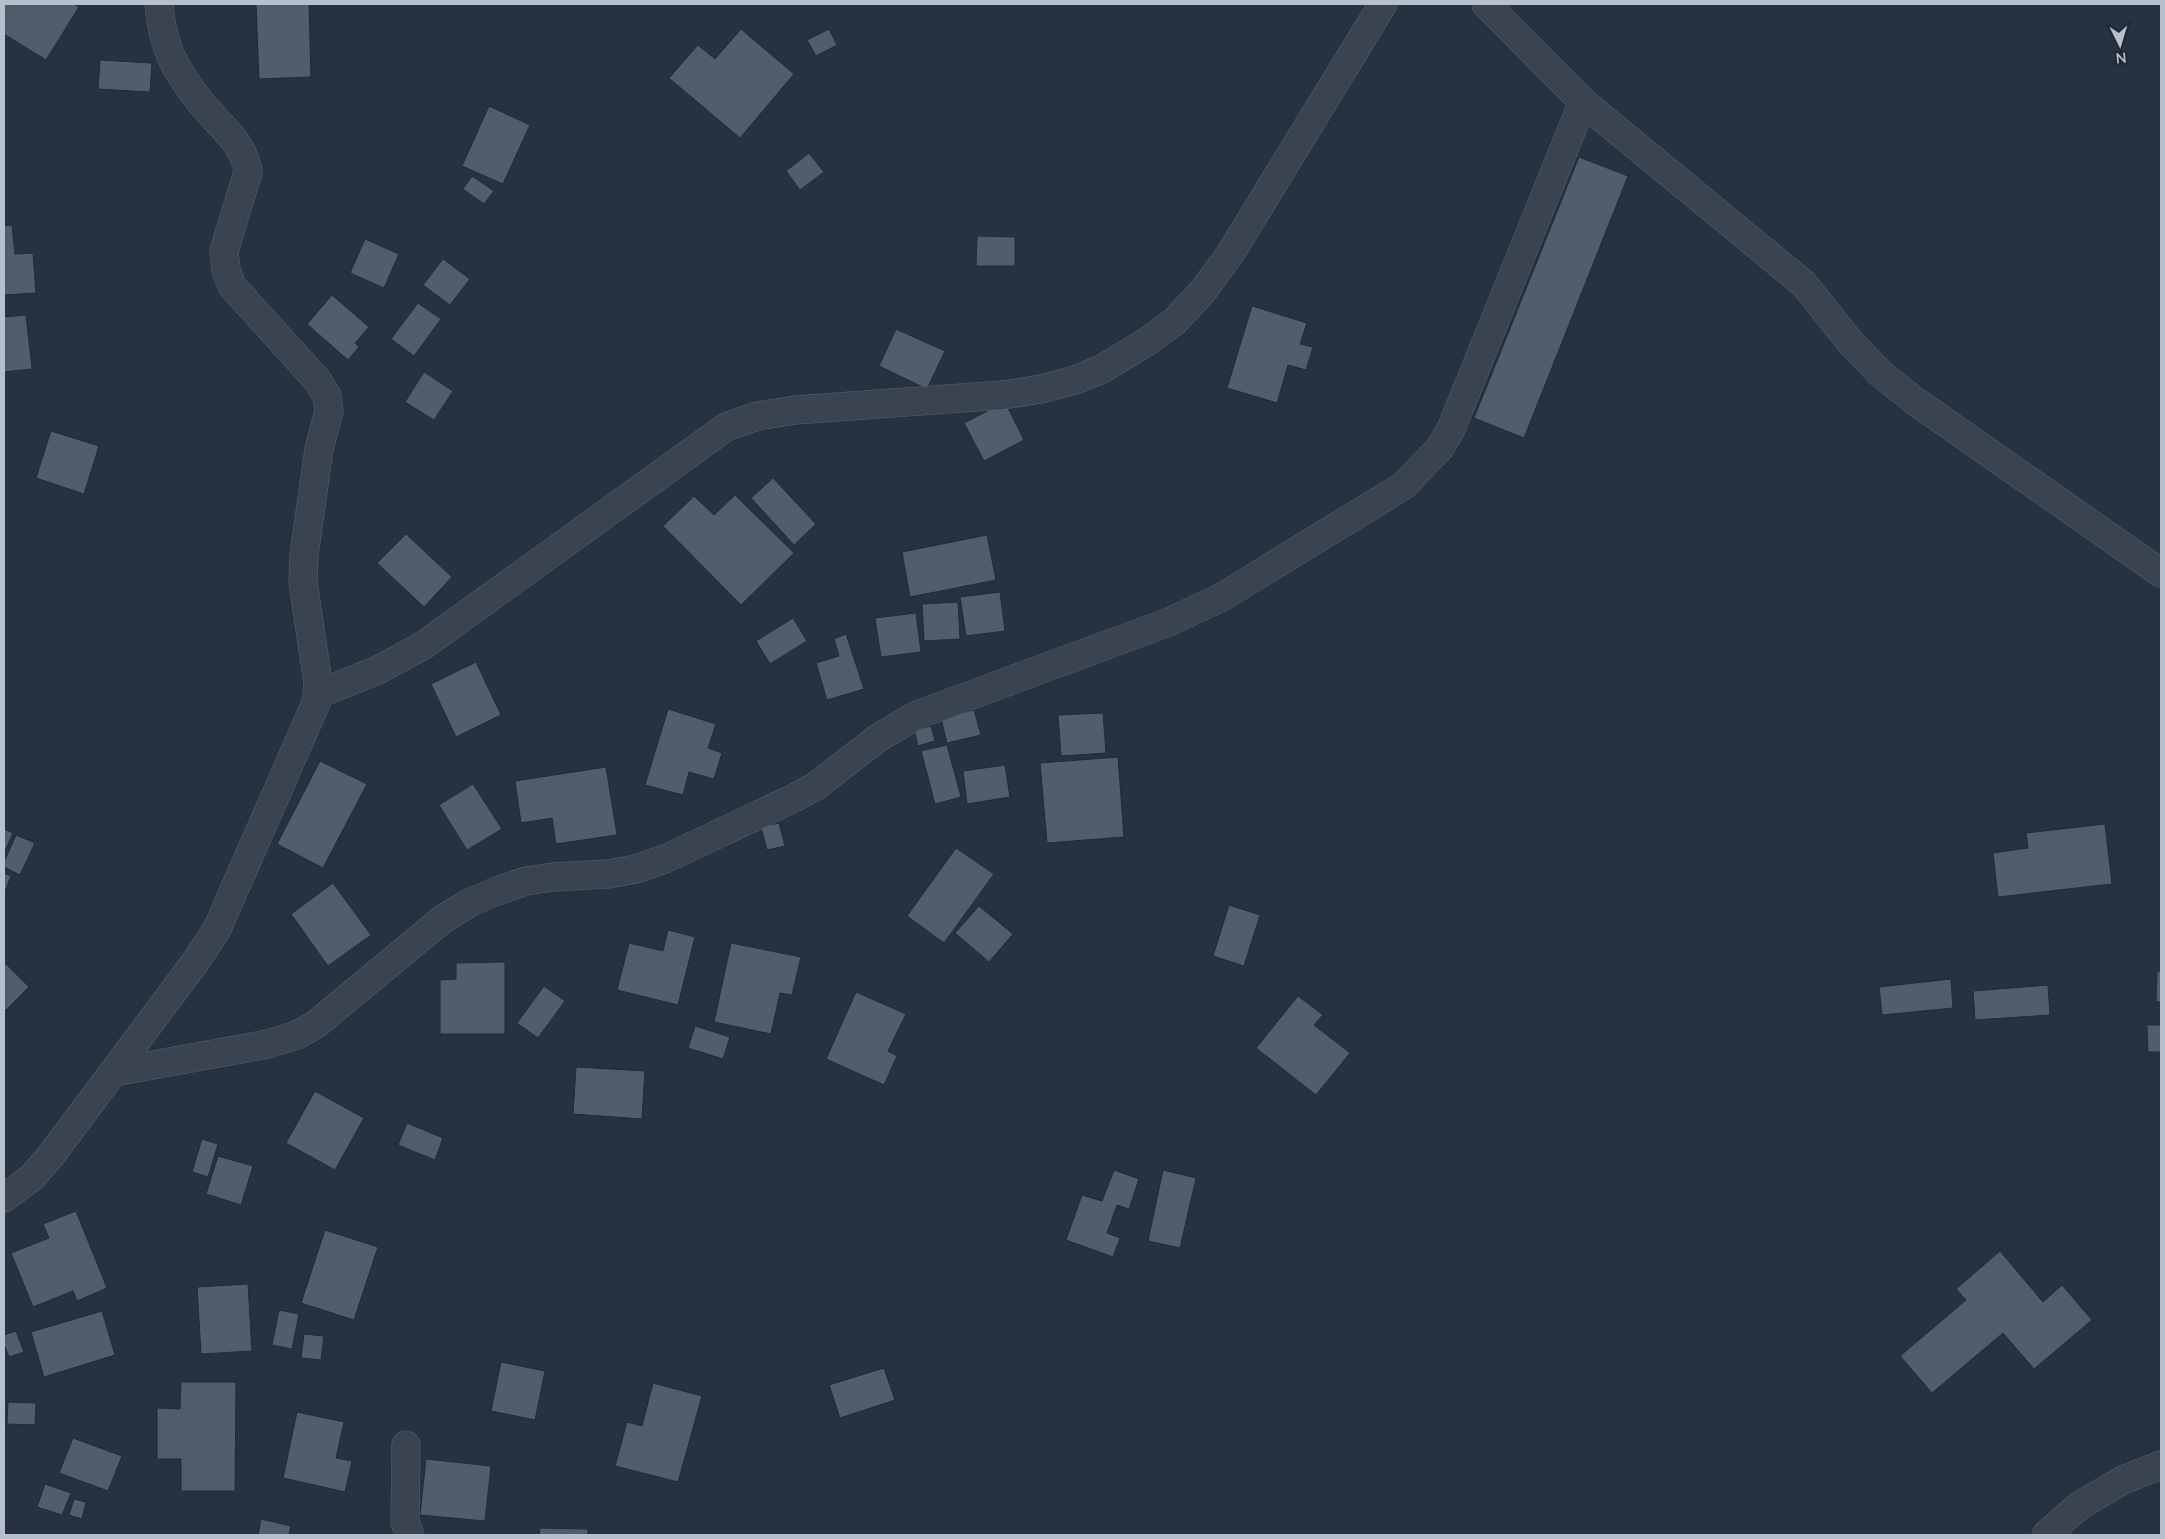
<svg xmlns="http://www.w3.org/2000/svg" width="2165" height="1539" font-family="Lato,sans-serif">
  <rect width="100%" height="100%" fill="#263241"/>
  <!-- building -->
  <g fill="#4f5d6c" stroke="#212b38">
    <polygon points="4,4 74,4 79,7 46,60 4,34"/>
    <polygon points="256,4 309,4 311,77 259,79"/>
    <polygon points="741,29 794,74 740,138 669,78 698,45 715,59"/>
    <polygon points="829,29 837,45 816,56 807,40"/>
    <polygon points="100,60 152,63 150,92 98,89"/>
    <polygon points="489,106 530,125 503,184 462,166"/>
    <polygon points="809,153 824,172 800,190 786,171"/>
    <polygon points="1579,157 1628,176 1524,438 1474,418"/>
    <polygon points="472,176 494,191 484,204 463,189"/>
    <polygon points="12,225 15,254 33,253 36,293 4,295 4,226"/>
    <polygon points="977,236 1015,237 1015,266 976,266"/>
    <polygon points="365,239 399,254 384,288 350,273"/>
    <polygon points="443,259 470,279 450,305 423,285"/>
    <polygon points="332,295 369,327 355,343 359,347 348,360 307,324"/>
    <polygon points="418,303 441,319 414,356 391,339"/>
    <polygon points="1252,306 1307,323 1300,344 1313,347 1306,370 1288,365 1277,403 1227,388"/>
    <polygon points="26,315 32,369 4,372 4,317"/>
    <polygon points="896,329 945,351 927,389 879,366"/>
    <polygon points="424,372 453,391 434,420 405,402"/>
    <polygon points="1005,402 1024,440 984,461 964,423"/>
    <polygon points="51,431 99,446 84,494 36,478"/>
    <polygon points="773,478 816,524 794,545 751,498"/>
    <polygon points="735,495 794,553 741,605 663,526 694,496 714,515"/>
    <polygon points="406,534 452,577 424,607 377,563"/>
    <polygon points="987,535 996,580 910,597 902,552"/>
    <polygon points="1000,592 1005,631 966,636 960,597"/>
    <polygon points="958,602 960,639 924,641 922,604"/>
    <polygon points="916,613 921,652 881,657 875,618"/>
    <polygon points="793,618 807,641 770,664 756,641"/>
    <polygon points="846,634 864,689 827,700 816,663 839,656 834,639"/>
    <polygon points="476,662 501,715 456,737 431,684"/>
    <polygon points="668,709 716,724 708,748 722,753 714,779 689,772 683,795 645,785"/>
    <polygon points="974,710 981,735 947,743 941,718"/>
    <polygon points="1103,713 1106,753 1061,756 1058,715"/>
    <polygon points="931,726 935,741 918,746 914,730"/>
    <polygon points="947,745 961,797 935,804 921,751"/>
    <polygon points="1118,757 1124,837 1047,843 1040,763"/>
    <polygon points="320,761 367,784 323,868 277,844"/>
    <polygon points="1005,765 1010,797 967,804 963,771"/>
    <polygon points="606,767 617,835 556,844 552,818 521,823 515,781"/>
    <polygon points="473,784 502,829 467,850 439,805"/>
    <polygon points="779,823 785,846 767,850 761,827"/>
    <polygon points="2105,824 2112,884 1998,897 1993,853 2028,848 2026,833"/>
    <polygon points="4,829 13,833 4,853"/>
    <polygon points="16,835 35,843 20,875 4,867 4,862"/>
    <polygon points="956,848 994,874 944,943 907,916"/>
    <polygon points="4,873 11,876 4,894"/>
    <polygon points="333,883 371,935 328,966 291,914"/>
    <polygon points="1229,905 1260,915 1244,966 1213,956"/>
    <polygon points="979,906 1013,934 989,962 955,933"/>
    <polygon points="668,930 695,937 678,1005 617,990 629,943 663,951"/>
    <polygon points="731,943 801,957 792,995 780,993 771,1034 714,1022"/>
    <polygon points="505,962 505,1034 440,1034 440,980 456,979 456,963"/>
    <polygon points="6,964 29,987 6,1010 4,1008 4,967"/>
    <polygon points="2157,971 2161,971 2161,1002 2156,1002"/>
    <polygon points="1951,979 1953,1008 1882,1015 1879,987"/>
    <polygon points="2048,985 2050,1015 1975,1020 1973,991"/>
    <polygon points="544,986 565,1001 538,1038 517,1023"/>
    <polygon points="856,992 906,1014 888,1051 897,1056 884,1085 826,1059"/>
    <polygon points="1298,996 1323,1015 1314,1025 1350,1053 1316,1095 1256,1048"/>
    <polygon points="2147,1025 2161,1025 2161,1052 2148,1052"/>
    <polygon points="695,1026 730,1037 723,1059 688,1048"/>
    <polygon points="576,1067 645,1071 642,1119 573,1114"/>
    <polygon points="315,1091 364,1118 335,1170 286,1143"/>
    <polygon points="407,1123 443,1138 435,1160 398,1145"/>
    <polygon points="202,1139 218,1144 208,1177 192,1172"/>
    <polygon points="218,1156 253,1166 241,1205 206,1194"/>
    <polygon points="1114,1170 1139,1179 1129,1209 1117,1205 1107,1233 1120,1238 1113,1257 1066,1240 1082,1195 1102,1201"/>
    <polygon points="1163,1170 1196,1178 1180,1248 1148,1241"/>
    <polygon points="76,1211 107,1288 77,1301 73,1291 33,1307 11,1253 49,1238 43,1224"/>
    <polygon points="325,1230 378,1247 354,1320 301,1303"/>
    <polygon points="2000,1251 2043,1302 2062,1285 2092,1320 2034,1369 2003,1333 1932,1393 1900,1356 1966,1300 1956,1289"/>
    <polygon points="248,1284 252,1351 201,1354 197,1287"/>
    <polygon points="279,1310 299,1314 292,1349 272,1345"/>
    <polygon points="102,1311 115,1355 44,1377 31,1332"/>
    <polygon points="16,1331 24,1352 9,1357 4,1344 4,1335"/>
    <polygon points="304,1334 324,1336 321,1360 301,1358"/>
    <polygon points="501,1362 545,1371 535,1420 491,1411"/>
    <polygon points="884,1368 895,1400 840,1418 829,1385"/>
    <polygon points="181,1382 236,1382 235,1491 181,1491 181,1459 157,1459 157,1408 180,1409"/>
    <polygon points="653,1383 702,1396 678,1482 615,1466 627,1422 642,1426"/>
    <polygon points="8,1402 36,1403 35,1425 7,1424"/>
    <polygon points="297,1412 344,1422 336,1458 352,1461 345,1492 283,1478"/>
    <polygon points="73,1438 122,1456 108,1491 59,1473"/>
    <polygon points="426,1459 491,1466 485,1521 420,1515"/>
    <polygon points="45,1484 71,1493 62,1515 37,1507"/>
    <polygon points="74,1499 86,1502 82,1519 69,1515"/>
    <polygon points="261,1519 291,1526 289,1535 258,1535"/>
    <polygon points="540,1528 588,1529 588,1535 539,1535"/>
  </g>
  <g fill="none" stroke-linecap="round" stroke-linejoin="round">
    <defs>
      <g id="minor">
        <polyline points="1486,4 1583,102 1804,284 1851,343 1881,374 1915,401 2161,573"/>
        <polyline points="318,694 378,670 424,645 726,427 757,416 795,410 1003,395 1041,389 1075,380 1102,369 1148,341 1175,321 1203,291 1230,254 1383,4"/>
        <polyline points="114,1072 268,1044 297,1035 315,1025 443,919 471,902 497,891 526,881 553,877 608,874 636,869 665,859 794,798 816,786 878,738 917,715 1169,622 1222,597 1403,486 1440,448 1451,429 1583,102"/>
        <path d="M4 1198 31 1178 49 1158 196 961 217 929 316 703 318 683 303 582 304 555 319 449 329 411 327 396 318 381 232 286 226 270 224 251 248 172C245 142 215 122 198 99 173 67 162 44 159 4"/>
        <polyline points="406,1445 405,1522 410,1535"/>
        <polyline points="2046,1535 2079,1506 2123,1480 2161,1465"/>
      </g>
    </defs>
    <!-- minor casing -->
    <use href="#minor" stroke="#58626e" stroke-width="29"/>
    <!-- minor -->
    <use href="#minor" stroke="#3a4451" stroke-width="28"/>
  </g>
  <!-- border -->
  <rect width="2165" height="1539" fill="none" stroke="#b7bfcb" stroke-width="10"/>
  <!-- north arrow -->
  <g transform="translate(2120 45) rotate(175)" stroke="#1f2936" stroke-width="4" paint-order="stroke">
  <path d="M0-4L9 19L0 12L-9 19Z" fill="#b7bfcb"/>
  <text y="-8" font-size="14" font-weight="bold" text-anchor="middle" fill="#b7bfcb">N</text>
  </g>
</svg>
